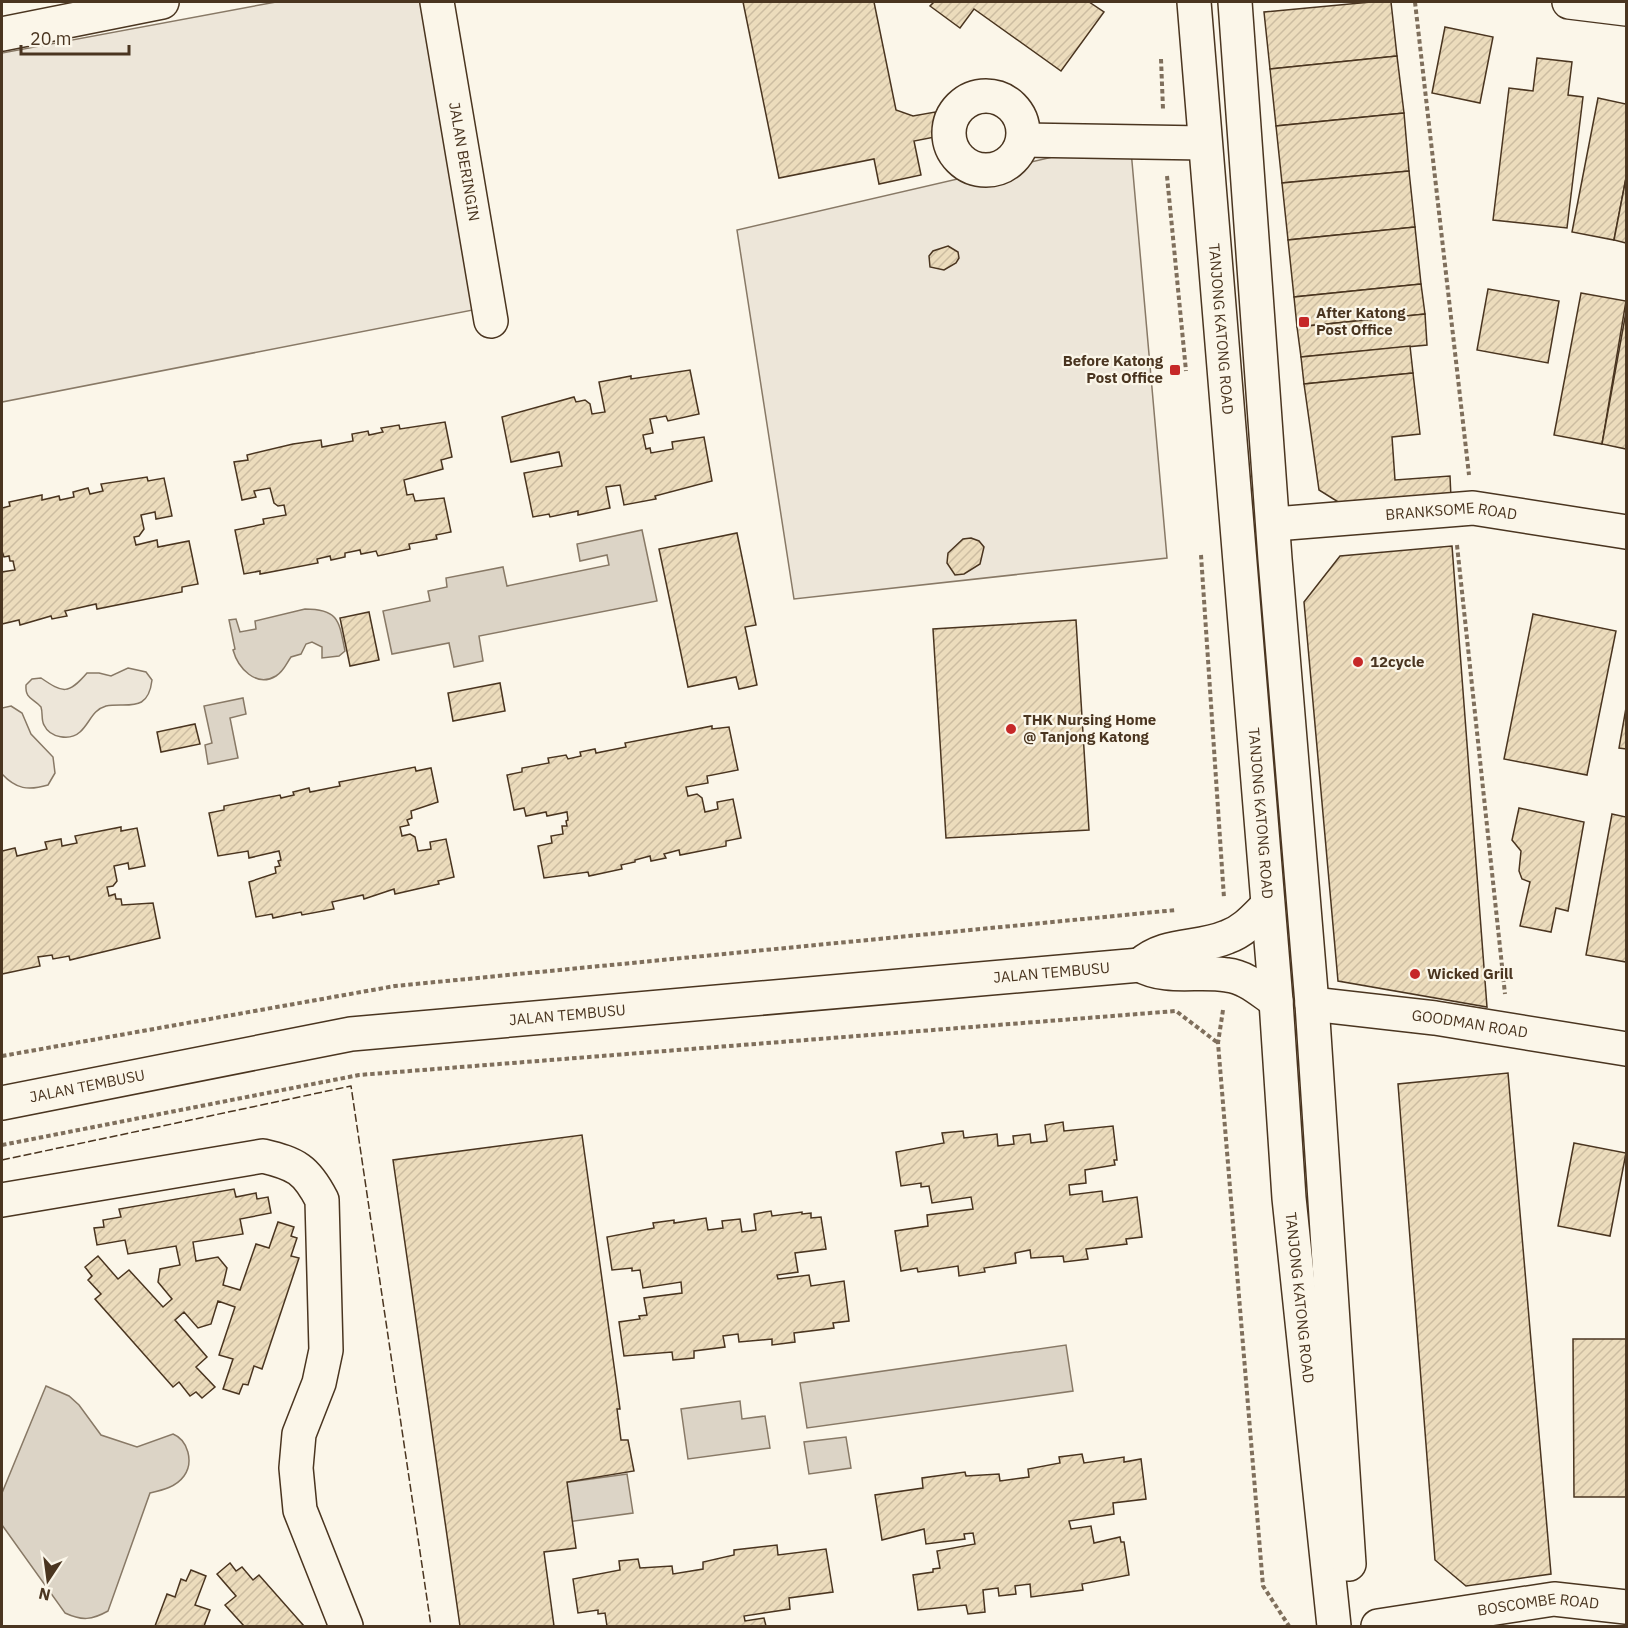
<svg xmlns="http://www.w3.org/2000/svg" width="1628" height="1628" font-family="'IBM Plex Sans',sans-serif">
  <defs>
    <pattern id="building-hatch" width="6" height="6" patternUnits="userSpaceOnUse" patternTransform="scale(1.5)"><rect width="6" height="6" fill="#ecdcbc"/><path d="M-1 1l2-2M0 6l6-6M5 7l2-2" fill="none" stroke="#ccbda1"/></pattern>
  </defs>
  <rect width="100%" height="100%" fill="#fbf6e9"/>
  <!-- green -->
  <g fill="#ede6d9" stroke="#887966" stroke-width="1.5">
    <polygon points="276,2 425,2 473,310 2,402 2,53"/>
    <polygon points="1130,139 1167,558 794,599 737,230"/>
    <path d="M128 668 146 672 152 680C148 714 127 702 106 706 92 710 90 723 80 732 70 741 50 738 44 725 41 720 43 713 41 707 33 698 25 699 26 685L32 679 41 678C63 693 68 695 87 673H99L111 676Z"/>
    <path d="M11 706 22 713 31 734 53 757 55 773 48 785C28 791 16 789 2 774V708Z"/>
  </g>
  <!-- water -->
  <g fill="#dcd4c6" stroke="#887966" stroke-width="1.5">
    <polygon points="642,530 657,601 479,636 483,661 454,667 449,643 392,654 383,611 430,601 428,591 447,587 446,578 503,567 507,586 609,565 607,555 580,561 577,544"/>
    <path d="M305 609C339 609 339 621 345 651L339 656 322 658V647L312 642 306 644 301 654 291 657C286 664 284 671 276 676 256 688 238 668 233 650L235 649 229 620 236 619 240 632 256 629 255 621Z"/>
    <polygon points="243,698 246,714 230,718 238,758 208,764 205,745 212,743 204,706"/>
    <polygon points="1066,1345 1073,1391 807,1428 800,1383"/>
    <path d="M46 1386 69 1396 79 1405 101 1435 137 1447 173 1434C188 1440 194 1462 184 1476 176 1487 163 1490 150 1493L108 1611C92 1620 82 1621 65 1613L2 1525V1493Z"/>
    <polygon points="740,1401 742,1419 765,1416 770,1448 688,1459 681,1409"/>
    <polygon points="846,1437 851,1468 809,1474 804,1442"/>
    <polygon points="627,1474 633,1513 560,1523 555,1484"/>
  </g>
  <!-- building -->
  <g fill="url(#building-hatch)" stroke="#4a3520" stroke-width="1.5">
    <polygon points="743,2 874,2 896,110 913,116 935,112 940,136 914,141 921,175 879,184 874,159 779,178"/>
    <polygon points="934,2 1089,2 1104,12 1061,71 974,9 960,28 930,6"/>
    <polygon points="1371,2 1391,2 1397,56 1270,69 1264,12"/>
    <polygon points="1445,27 1493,37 1480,103 1432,93"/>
    <polygon points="1397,56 1404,113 1276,126 1270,69"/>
    <polygon points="1537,58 1572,62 1568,95 1583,97 1567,228 1493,220 1509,88 1533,91"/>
    <polygon points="1598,98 1626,104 1626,178 1614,240 1572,232"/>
    <polygon points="1404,113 1409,171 1282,183 1276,126"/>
    <polygon points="1409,171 1415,227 1288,240 1282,183"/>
    <polygon points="1626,178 1626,243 1614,240"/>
    <polygon points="1415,227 1421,284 1294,297 1288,240"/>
    <polygon points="948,246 958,252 959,258 956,263 944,270 930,267 929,256 933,251"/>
    <polygon points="1421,284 1425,314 1297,327 1294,297"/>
    <polygon points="1488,289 1559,301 1548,363 1477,350"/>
    <polygon points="1581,293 1626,301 1602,444 1554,435"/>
    <polygon points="1626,312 1626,449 1602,444"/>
    <polygon points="1425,314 1427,345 1301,357 1297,327"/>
    <polygon points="1410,346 1413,373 1304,384 1301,357"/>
    <polygon points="690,370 699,414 668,421 666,416 650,419 653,433 643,435 646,449 650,448 651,453 673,449 672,442 704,437 712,481 655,496 656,499 624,505 620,485 606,487 610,508 578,515 578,511 550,517 549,514 533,517 524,473 562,466 559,452 511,462 502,417 574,397 576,402 585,400 590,404 592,414 605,412 599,382 631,376 631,379"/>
    <polygon points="1413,373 1420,434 1392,437 1395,480 1450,476 1451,498 1343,505 1319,490 1304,384"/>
    <polygon points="445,422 452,457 441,460 443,469 404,480 407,495 413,494 415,501 444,498 451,532 436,535 437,539 409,544 410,549 378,556 376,551 361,554 360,550 345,553 345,557 331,560 330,556 317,559 318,563 260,574 260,571 244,574 235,530 264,524 263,519 286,515 284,505 278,506 274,503 270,488 254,491 256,497 242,500 234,462 248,460 247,455 293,444 321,440 322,447 353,441 352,434 368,431 369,435 383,432 381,428 399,425 400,429"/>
    <polygon points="147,477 148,481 164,478 172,516 156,519 155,512 141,515 144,529 139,536 134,537 136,545 157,540 158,547 189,541 198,584 182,587 182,592 97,609 96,604 65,611 67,616 52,619 51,616 20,625 19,620 2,624 2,572 15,570 13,561 10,561 9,556 4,557 2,551 2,508 10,506 9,502 42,495 42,500 59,496 60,500 74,497 73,492 88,488 90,494 103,491 101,484"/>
    <polygon points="737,533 756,625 745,627 757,685 739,689 736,677 688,687 659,549"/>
    <polygon points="971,538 979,541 984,547 980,564 964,574 955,575 947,563 948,553 963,539"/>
    <polygon points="1452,546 1487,1007 1338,981 1304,602 1340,556"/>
    <polygon points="369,612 379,660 350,666 340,618"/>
    <polygon points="1533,614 1616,631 1587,775 1504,759"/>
    <polygon points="1076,620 1089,830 946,838 933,629"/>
    <polygon points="500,683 505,711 453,721 448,693"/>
    <polygon points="1626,708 1626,749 1619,748"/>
    <polygon points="195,724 200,744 161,752 157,732"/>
    <polygon points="712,726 712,729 729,727 738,770 707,776 708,783 686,787 688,796 697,794 702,798 705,812 718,809 717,802 733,799 741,838 726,841 726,846 680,855 679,850 664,854 666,858 651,861 650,856 635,860 635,862 621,865 622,869 589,876 588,872 544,878 538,846 552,843 551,836 563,834 562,826 567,826 566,821 568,820 567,812 547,816 546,812 526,816 524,808 514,810 507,775 522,772 522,768 549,763 548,758 566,755 568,759 581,756 580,752 595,749 596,753 626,747 625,743"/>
    <polygon points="415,767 416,771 431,768 438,802 411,811 412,818 407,820 409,825 400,827 402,836 410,834 415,837 418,851 431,849 430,842 446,839 454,877 438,881 439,884 395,894 394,889 364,899 363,895 332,902 334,909 302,915 301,912 273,918 272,914 256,917 249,882 276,873 275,867 280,866 278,861 281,860 279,851 249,858 248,851 218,856 209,813 224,810 224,806 280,795 281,798 294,795 293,792 309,788 310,792 340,786 339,782"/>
    <polygon points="1519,808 1584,822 1568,911 1556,908 1551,932 1520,926 1530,882 1522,879 1519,871 1521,851 1512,840"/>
    <polygon points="1612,814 1626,817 1626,962 1586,955"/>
    <polygon points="121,827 121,831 137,828 145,866 129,869 128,863 114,866 117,881 113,886 107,887 109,896 115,894 116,899 121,899 122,905 153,903 160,938 70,960 69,956 53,959 52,955 38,957 40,966 2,974 2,851 15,848 17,856 47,849 45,842 61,839 62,846 77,843 75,836"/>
    <polygon points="1508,1073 1551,1574 1466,1586 1435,1560 1398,1084"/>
    <polygon points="1063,1122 1064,1131 1113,1126 1117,1160 1114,1160 1115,1165 1085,1170 1086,1183 1069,1185 1070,1195 1102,1191 1103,1202 1137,1197 1142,1237 1126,1239 1127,1244 1086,1249 1088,1259 1064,1262 1063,1256 1031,1258 1030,1250 1015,1253 1016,1263 984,1268 985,1272 959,1276 958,1266 918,1272 917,1268 901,1271 895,1231 928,1226 927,1215 973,1209 971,1197 932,1203 929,1186 921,1187 921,1183 901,1186 896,1152 944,1143 942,1133 963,1131 964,1138 997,1134 998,1146 1014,1144 1013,1136 1030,1134 1031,1143 1047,1141 1045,1125"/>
    <polygon points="582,1135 620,1409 617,1409 621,1440 628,1440 634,1471 567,1482 576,1548 544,1552 554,1626 460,1626 393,1160"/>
    <polygon points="1574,1143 1626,1153 1610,1236 1558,1226"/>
    <polygon points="234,1189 236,1197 256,1193 257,1199 268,1197 271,1213 240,1219 243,1234 193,1242 196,1261 218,1257 227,1268 223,1285 240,1290 256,1244 269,1248 278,1222 294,1227 291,1236 297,1238 291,1256 299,1258 262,1369 254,1366 248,1385 243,1384 239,1394 223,1389 233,1359 219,1355 235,1307 218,1301 211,1324 198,1328 184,1312 175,1320 207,1357 196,1367 215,1387 202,1398 196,1392 190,1396 179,1382 173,1387 95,1299 101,1294 88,1280 92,1276 85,1267 98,1256 118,1279 129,1270 163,1307 172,1299 158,1282 160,1269 180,1265 176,1246 128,1254 125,1240 97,1245 94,1228 104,1227 103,1220 121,1217 119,1209"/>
    <polygon points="771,1211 772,1216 802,1212 802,1214 811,1213 811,1218 821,1217 826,1249 795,1253 798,1272 777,1275 778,1279 809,1275 811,1286 844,1281 849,1321 833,1323 834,1328 794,1333 795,1342 772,1345 772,1339 739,1342 738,1334 723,1336 725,1347 694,1351 694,1358 673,1360 672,1352 624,1356 619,1322 640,1319 639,1316 647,1315 644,1298 682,1293 681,1282 643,1288 640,1270 632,1271 632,1268 612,1270 607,1237 654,1228 653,1223 674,1220 674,1223 706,1218 708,1230 723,1228 722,1221 740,1219 742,1232 756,1230 754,1214"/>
    <polygon points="1573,1339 1626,1339 1626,1497 1574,1497"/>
    <polygon points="1082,1454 1084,1463 1124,1457 1124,1462 1141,1459 1146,1499 1113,1503 1114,1514 1069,1521 1071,1529 1091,1526 1094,1543 1120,1537 1121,1542 1124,1542 1129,1575 1082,1584 1083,1590 1031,1597 1030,1584 1015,1586 1016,1594 999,1596 998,1588 983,1590 985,1612 968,1614 966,1605 918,1610 913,1575 933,1572 933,1569 940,1568 937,1551 975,1544 973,1533 964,1534 965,1539 926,1544 924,1529 882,1540 875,1495 923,1488 922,1478 965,1472 966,1476 999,1474 1000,1481 1029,1477 1028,1469 1060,1463 1059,1457"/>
    <polygon points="777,1545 778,1555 826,1549 833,1592 789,1598 790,1609 744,1616 745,1621 764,1618 766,1626 607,1626 605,1613 598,1614 598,1610 578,1613 573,1579 620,1570 619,1561 638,1559 640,1568 672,1566 673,1574 703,1569 703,1562 734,1555 734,1550"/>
    <polygon points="230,1563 236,1571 242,1567 253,1580 259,1575 304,1626 244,1626 225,1605 236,1596 217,1574"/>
    <polygon points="191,1570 206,1576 195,1605 210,1610 204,1626 155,1626 167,1594 175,1597 181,1579 186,1581"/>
  </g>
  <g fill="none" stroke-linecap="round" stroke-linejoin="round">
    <defs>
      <g id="minor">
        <path id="s1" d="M437 2 491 321"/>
        <polyline points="1569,2 1626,9"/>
        <polyline points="2,34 162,2"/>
        <circle cx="986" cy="133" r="37"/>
        <polyline points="1023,140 1204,143"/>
        <path id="s2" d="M1275 524 1473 508 1626 532"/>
        <path d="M1140 965C1166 942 1197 950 1227 937 1244 931 1255 918 1267 906"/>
        <path d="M1140 965C1167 980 1198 970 1227 975 1246 977 1261 991 1276 1001"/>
        <path id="s3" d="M1312 1004 1435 1018 1626 1049"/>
        <path id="s4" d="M2 1103 351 1034 1140 965"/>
        <path d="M2 1200 263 1156C296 1164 306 1169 322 1200L326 1350 319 1383 299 1434 296 1468 300 1510 346 1626"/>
        <path id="s5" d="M1378 1626 1554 1599 1626 1607"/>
      </g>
      <g id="major">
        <path id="s6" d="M1194 2 1276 1001 1289 1198 1334 1626"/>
        <polyline points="1235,2 1275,559 1312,1004 1349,1564"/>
      </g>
    </defs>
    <!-- minor casing -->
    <use href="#minor" stroke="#4a3520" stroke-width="36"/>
    <!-- major casing -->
    <use href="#major" stroke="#4a3520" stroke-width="36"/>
    <!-- path -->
    <g stroke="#7f6f5c" stroke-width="4" stroke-dasharray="4.5 3" stroke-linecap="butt">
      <polyline points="1415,2 1469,475"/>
      <polyline points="1161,59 1163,109"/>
      <polyline points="1167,176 1186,371"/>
      <polyline points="1457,545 1505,994"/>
      <polyline points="1201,555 1224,898"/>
      <polyline points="1223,1010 1218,1043 1263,1586 1289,1626"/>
      <polyline points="2,1056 395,986 1176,910"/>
      <polyline points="2,1145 359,1075 1176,1011 1218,1043"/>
    </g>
    <!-- minor -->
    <use href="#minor" stroke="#fbf6e9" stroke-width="33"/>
    <!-- major -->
    <use href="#major" stroke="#fbf6e9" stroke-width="33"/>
    <!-- fence -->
    <polyline stroke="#4a3520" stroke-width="1.5" stroke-dasharray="8 3" stroke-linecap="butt" points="2,1160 351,1086 431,1626"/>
  </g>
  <!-- markers -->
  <g fill="#c62828" stroke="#fbf6e9" stroke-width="2">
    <rect x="1298" y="316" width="12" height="12" rx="3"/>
    <rect x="1169" y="364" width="12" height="12" rx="3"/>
    <circle cx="1358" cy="662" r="6"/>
    <circle cx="1011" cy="729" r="6"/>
    <circle cx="1415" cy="974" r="6"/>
  </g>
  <g text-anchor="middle" stroke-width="4.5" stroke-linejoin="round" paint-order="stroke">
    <!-- street labels -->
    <g font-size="15" fill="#4a3520" stroke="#fbf6e9">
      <text dy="5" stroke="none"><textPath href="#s1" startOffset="162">JALAN BERINGIN</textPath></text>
      <text dy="5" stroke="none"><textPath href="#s6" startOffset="328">TANJONG KATONG ROAD</textPath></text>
      <text dy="5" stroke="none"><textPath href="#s2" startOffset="177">BRANKSOME ROAD</textPath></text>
      <text dy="5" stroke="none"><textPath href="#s6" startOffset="814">TANJONG KATONG ROAD</textPath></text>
      <text dy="5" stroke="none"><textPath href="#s4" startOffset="1059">JALAN TEMBUSU</textPath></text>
      <text dy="5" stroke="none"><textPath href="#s4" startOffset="573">JALAN TEMBUSU</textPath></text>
      <text dy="5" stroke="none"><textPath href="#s3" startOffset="159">GOODMAN ROAD</textPath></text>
      <text dy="5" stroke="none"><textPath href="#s4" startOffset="87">JALAN TEMBUSU</textPath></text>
      <text dy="5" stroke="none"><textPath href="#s6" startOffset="1300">TANJONG KATONG ROAD</textPath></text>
      <text dy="5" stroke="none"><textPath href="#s5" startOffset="162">BOSCOMBE ROAD</textPath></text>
    </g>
    <!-- poi labels -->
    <g font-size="15" font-weight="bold" fill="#4a3520" stroke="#fbf6e9" text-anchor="start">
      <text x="1316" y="318">After Katong<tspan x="1316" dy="17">Post Office</tspan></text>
      <text x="1163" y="366" text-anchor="end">Before Katong<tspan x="1163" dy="17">Post Office</tspan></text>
      <text x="1370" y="667">12cycle</text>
      <text x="1023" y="725">THK Nursing Home<tspan x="1023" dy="17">@ Tanjong Katong</tspan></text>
      <text x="1427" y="979">Wicked Grill</text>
    </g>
  </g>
  <!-- border -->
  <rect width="1628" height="1628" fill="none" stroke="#4a3520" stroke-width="6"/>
  <!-- north arrow -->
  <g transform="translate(48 1580) rotate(193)" stroke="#fbf6e9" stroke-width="4.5" paint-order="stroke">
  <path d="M0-4.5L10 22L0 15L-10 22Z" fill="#4a3520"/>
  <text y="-9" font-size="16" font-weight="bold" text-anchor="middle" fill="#4a3520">N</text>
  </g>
  <!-- scale -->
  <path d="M21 45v9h108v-9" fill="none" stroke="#4a3520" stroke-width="3"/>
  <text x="30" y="45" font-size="18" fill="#4a3520" stroke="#fbf6e9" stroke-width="4.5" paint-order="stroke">20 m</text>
</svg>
